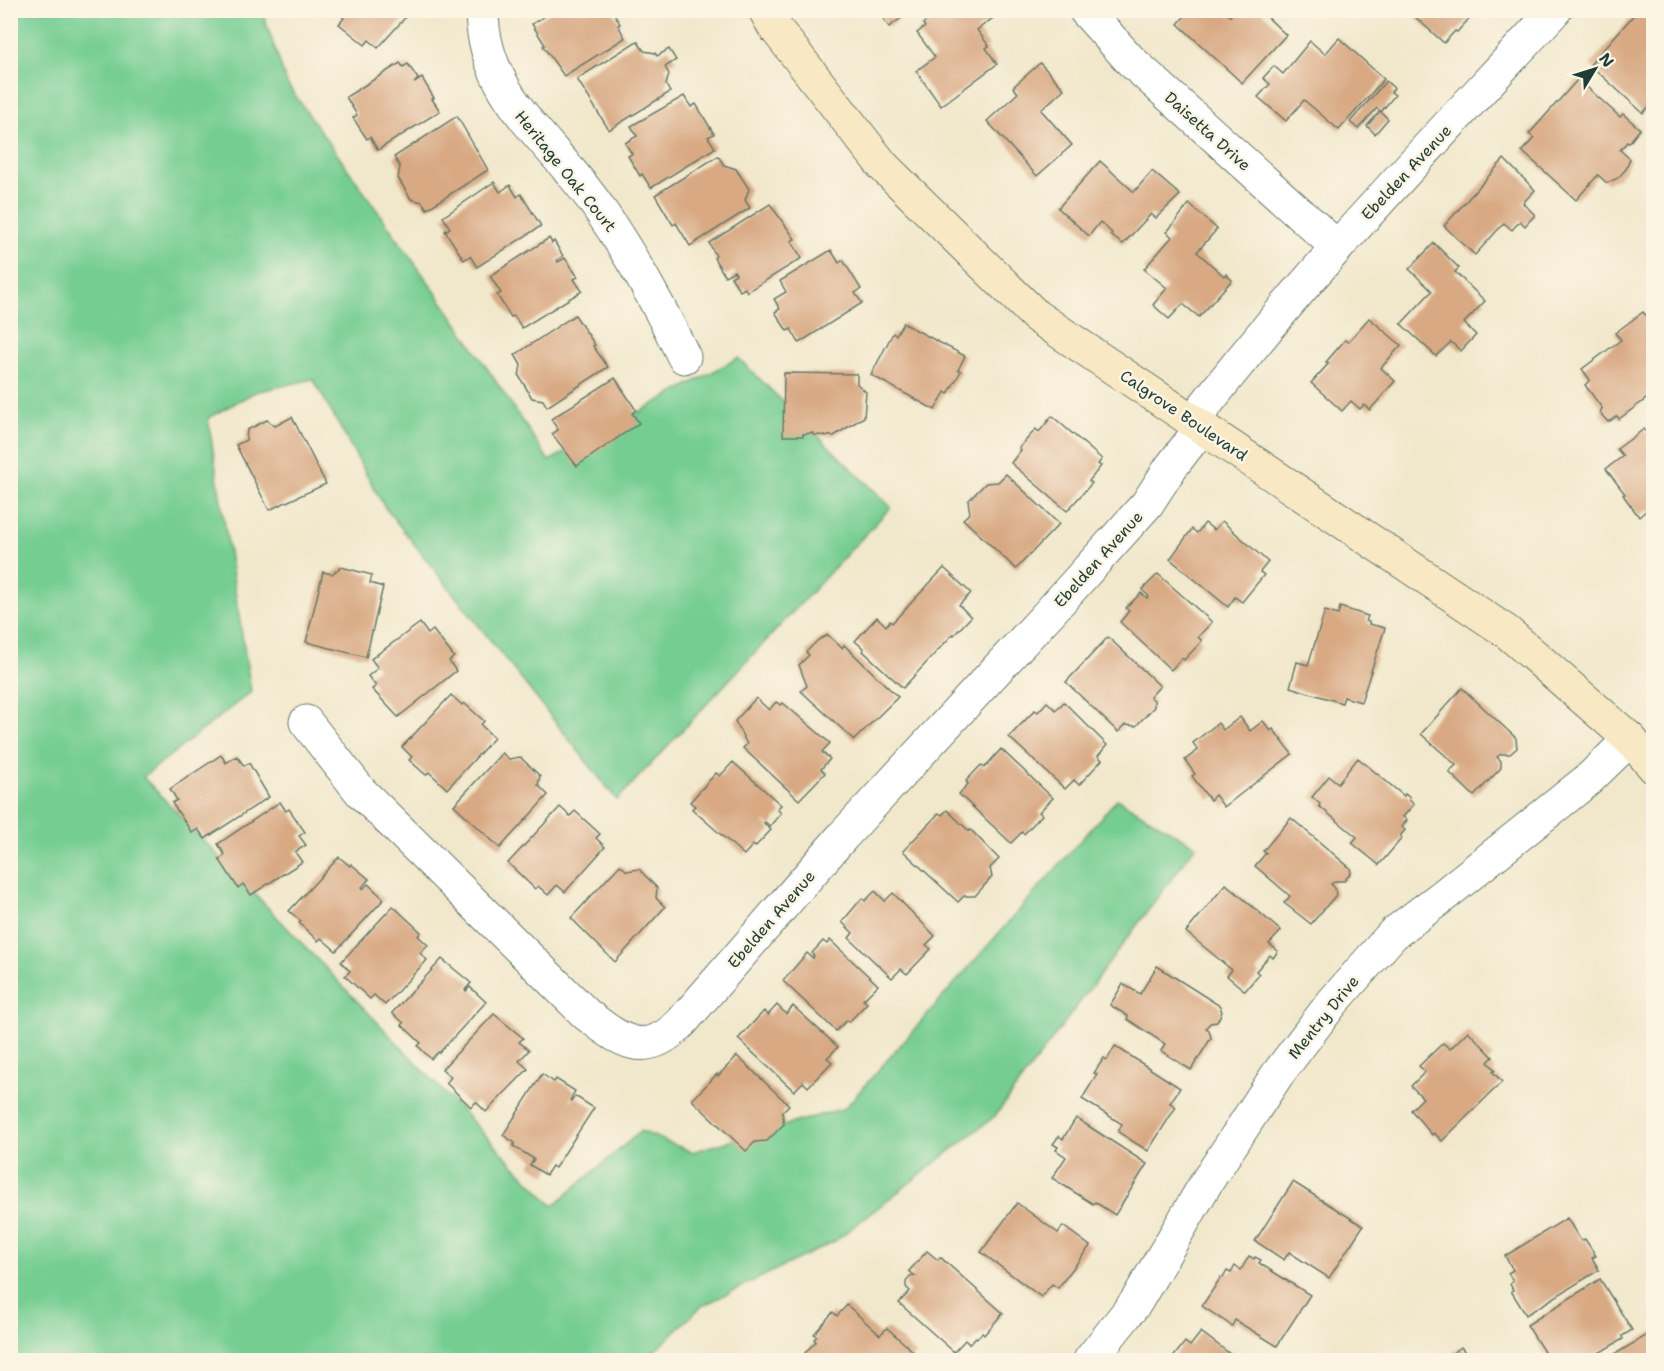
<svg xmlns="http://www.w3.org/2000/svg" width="1664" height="1371" font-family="'Shantell Sans',sans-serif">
  <rect width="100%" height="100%" fill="#fcf5e5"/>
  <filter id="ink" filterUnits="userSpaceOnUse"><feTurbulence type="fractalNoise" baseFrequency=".0167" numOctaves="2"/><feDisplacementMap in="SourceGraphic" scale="12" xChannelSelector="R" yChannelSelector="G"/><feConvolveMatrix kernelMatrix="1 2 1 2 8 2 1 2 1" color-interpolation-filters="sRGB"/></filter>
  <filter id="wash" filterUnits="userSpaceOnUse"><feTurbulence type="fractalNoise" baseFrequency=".008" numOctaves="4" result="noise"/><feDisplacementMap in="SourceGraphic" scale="24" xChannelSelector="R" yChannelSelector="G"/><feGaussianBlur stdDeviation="1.35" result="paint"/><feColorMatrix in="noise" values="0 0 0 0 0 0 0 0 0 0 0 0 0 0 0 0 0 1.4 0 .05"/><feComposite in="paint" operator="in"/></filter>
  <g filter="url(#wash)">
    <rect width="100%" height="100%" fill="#f1e8cc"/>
    <!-- green -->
    <polygon fill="#75cd92" stroke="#4a8563" stroke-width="1.5" points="10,11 262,11 287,84 451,314 549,461 738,358 891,507 617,800 384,506 313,379 255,392 208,418 251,692 143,777 553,1206 641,1131 692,1152 845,1108 1117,799 1196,846 995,1116 835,1241 702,1306 645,1360 11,1360"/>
    <g id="blocks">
      <!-- building -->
      <g fill="#d8a983">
        <polygon points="335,10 412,10 378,48 369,40 365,45 339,24 344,18"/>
        <polygon points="554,10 612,10 620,24 618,25 625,38 564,76 543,46 545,45 532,24"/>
        <polygon points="877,10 912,10 889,27"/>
        <polygon points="946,10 993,10 997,15 977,30 989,46 986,48 997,64 941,106 916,71 935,57 917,33 925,27 923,24 929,18 932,21"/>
        <polygon points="1190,10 1225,10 1230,16 1235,10 1260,10 1286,35 1242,83 1178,24"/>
        <polygon points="1421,10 1477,10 1457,32 1455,31 1444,43 1415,17"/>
        <polygon points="1638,10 1654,10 1654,101 1643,113 1590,65"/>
        <polygon points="1339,38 1384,79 1339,130 1304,100 1286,121 1258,97 1270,84 1263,78 1274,66 1283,74 1310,41 1325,54"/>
        <polygon points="637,41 644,51 655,53 657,56 669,49 676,60 665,67 669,74 666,85 670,92 609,130 577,79"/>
        <polygon points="400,63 403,67 408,64 418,79 414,83 422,78 434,98 432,99 440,111 378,150 370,137 367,139 353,118 357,115 346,97"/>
        <polygon points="1040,63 1064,89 1041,110 1072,145 1037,176 987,121 1018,93 1013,87"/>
        <polygon points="1578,79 1620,117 1623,114 1640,129 1629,143 1627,142 1620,150 1630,159 1626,169 1618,178 1607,183 1598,175 1576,200 1522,151 1534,138 1529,134"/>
        <polygon points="1386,81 1394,88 1391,92 1395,95 1381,112 1388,119 1375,134 1367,126 1380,111 1377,108 1358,129 1350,122"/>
        <polygon points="684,96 691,107 696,104 714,134 708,137 715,148 651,188 642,174 640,176 628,156 632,154 625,143 637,136 631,126"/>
        <polygon points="457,116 488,170 427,209 422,202 411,199 398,178 400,167 394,157"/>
        <polygon points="718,156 724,165 736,169 749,189 745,200 750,208 690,246 676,223 673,225 655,195"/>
        <polygon points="1504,159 1535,190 1523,203 1535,215 1525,226 1520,221 1512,230 1504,223 1475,255 1444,226"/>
        <polygon points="1100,161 1134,192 1152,171 1180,195 1156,218 1151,214 1123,244 1110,235 1112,233 1100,222 1089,236 1058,208"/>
        <polygon points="494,182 500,192 510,185 517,197 521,194 541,226 477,267 470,256 464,260 445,231 450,228 443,217"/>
        <polygon points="770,204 795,239 791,241 802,258 747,292 745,288 740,291 731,277 736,274 734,271 725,276 714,258 716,256 709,243"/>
        <polygon points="1189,204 1217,229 1197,252 1224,276 1226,274 1232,280 1199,317 1183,304 1169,319 1153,305 1167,288 1144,269 1172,237 1167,232"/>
        <polygon points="549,238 552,243 554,241 563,256 557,260 558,262 565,258 578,277 574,279 582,291 522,328 514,316 511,317 497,295 501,293 490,276"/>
        <polygon points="1434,243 1459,268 1455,272 1485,301 1464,323 1476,335 1461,351 1451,342 1436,356 1401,324 1432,291 1409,269"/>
        <polygon points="831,250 839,263 843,260 861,289 855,293 862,303 799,343 791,329 787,331 775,312 780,309 774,299 786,292 780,281"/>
        <polygon points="1643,312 1654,325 1654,393 1619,419 1617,416 1610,421 1607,421 1600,413 1602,408 1585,385 1590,380 1582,369 1621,340 1615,333"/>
        <polygon points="575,315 595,345 593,346 608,367 547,407 543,400 532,398 519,376 521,365 515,355"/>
        <polygon points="1369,318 1401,345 1381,368 1395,381 1370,410 1364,405 1360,409 1351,401 1342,411 1311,383 1329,363 1326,362 1345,340 1348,342"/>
        <polygon points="903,323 965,356 958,370 961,371 948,394 945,392 935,410 871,375 893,333 896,335"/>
        <polygon points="784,373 857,374 857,384 866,392 864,417 834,436 813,435 813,433 803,434 803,436 783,436"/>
        <polygon points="615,378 636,410 632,413 639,423 577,466 552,434 558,430 551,419"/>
        <polygon points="1052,416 1102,459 1098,464 1101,466 1089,481 1092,483 1067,511 1011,463 1021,450 1019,448 1036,429 1039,432"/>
        <polygon points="292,417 326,484 269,510 236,445 246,440 247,430 267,420 275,426"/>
        <polygon points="1644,429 1648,435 1654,431 1654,510 1650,513 1647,510 1639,517 1623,495 1625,494 1606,469 1623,456 1617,449"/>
        <polygon points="1006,474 1059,524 1016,569 963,519 970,513 968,501 986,483 998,482"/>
        <polygon points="1222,521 1268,562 1260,572 1264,575 1242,602 1235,597 1228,607 1170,559 1192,529 1197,533 1205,523 1214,530"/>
        <polygon points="341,567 372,575 370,583 383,587 366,657 306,642 323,572 332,574"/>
        <polygon points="944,568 971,593 959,605 971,617 954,635 953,634 903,688 863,651 864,649 855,641 877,617 886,626 890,621 892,623"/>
        <polygon points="1158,574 1212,622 1198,637 1202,641 1184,660 1182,658 1171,670 1120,622 1129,611 1126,608 1141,593 1147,598 1149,596 1142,590"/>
        <polygon points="1340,607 1368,616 1366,621 1369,622 1369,624 1385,628 1361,702 1344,697 1342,703 1290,687 1297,662 1308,665 1325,611 1338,615"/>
        <polygon points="420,623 428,634 433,630 454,657 449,661 456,671 398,717 372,689 376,686 368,676 378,668 371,659"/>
        <polygon points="828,635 842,648 844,645 898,697 854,740 801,691 807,686 799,665 809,655 806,652 818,640"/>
        <polygon points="1108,637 1160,686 1150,697 1154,700 1154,707 1136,726 1125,725 1118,732 1066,682"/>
        <polygon points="1462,688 1516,738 1517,748 1510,754 1501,754 1497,757 1501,761 1501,768 1474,796 1449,772 1456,765 1421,734"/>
        <polygon points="451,695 462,705 464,703 484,721 481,725 494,738 447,789 429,772 426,775 409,760 412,757 402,747"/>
        <polygon points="756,698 769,710 776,702 781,705 783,703 830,743 822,752 830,759 821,769 825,773 799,800 743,748 747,744 735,721"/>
        <polygon points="1047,702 1056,710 1064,702 1107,745 1098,756 1102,760 1079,785 1074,780 1065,789 1009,737 1035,710 1038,712"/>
        <polygon points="1240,717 1250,731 1263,721 1271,731 1273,729 1292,754 1224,807 1215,795 1210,800 1192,776 1195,774 1185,760 1198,750 1193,743 1218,723 1223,730"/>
        <polygon points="1001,749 1053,798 1039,812 1042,815 1024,834 1022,832 1011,843 959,794 968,784 966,781 981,765 984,768"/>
        <polygon points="502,753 509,759 520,757 540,776 538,785 548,795 500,848 454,805"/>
        <polygon points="221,755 226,763 237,756 244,766 249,763 269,797 205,839 198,829 192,833 172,803 177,800 170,789"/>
        <polygon points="1358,758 1404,796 1405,794 1410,798 1409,800 1414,804 1403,817 1407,820 1402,827 1405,830 1400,836 1402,838 1379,865 1352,843 1357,837 1319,806 1320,804 1312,797 1329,776 1338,783"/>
        <polygon points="733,762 781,805 777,809 781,813 770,826 765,822 764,823 771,830 755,847 753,845 744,855 692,809 695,806 690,802 716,773 720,776"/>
        <polygon points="280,802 286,811 289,809 305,832 299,836 306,845 295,852 302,862 251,895 243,884 238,888 219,859 225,855 218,844"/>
        <polygon points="560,807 570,816 575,811 600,834 596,838 605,847 565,892 557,885 548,895 538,886 535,889 508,863"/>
        <polygon points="947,810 969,831 971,830 999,859 990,868 992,877 975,896 964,896 958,902 903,851 939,813 942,815"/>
        <polygon points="1291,818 1350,868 1351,873 1344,881 1335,881 1331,884 1335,888 1336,895 1311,924 1284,903 1290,896 1255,866 1266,853 1263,851"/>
        <polygon points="339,857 350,866 351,864 369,879 362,887 363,889 368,884 384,899 336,951 321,938 318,941 299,923 301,921 289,911"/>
        <polygon points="620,865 627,871 639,869 657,888 656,898 665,907 615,962 571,918"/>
        <polygon points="1226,884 1281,931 1269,944 1278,951 1273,958 1270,955 1256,971 1259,974 1245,991 1227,976 1232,970 1186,932"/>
        <polygon points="875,891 885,901 893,893 935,936 926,945 931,949 907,974 901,969 892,978 849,938 853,933 842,922 862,898 865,901"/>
        <polygon points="393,906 421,932 418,936 428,945 420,953 427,960 385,1005 374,995 370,999 345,976 350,971 341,962"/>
        <polygon points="830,940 878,985 863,1000 867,1003 849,1022 847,1020 836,1031 783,981 807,953 813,958 814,956 812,953 823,941 827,944"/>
        <polygon points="442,959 471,983 465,990 466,991 470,987 486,1002 439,1053 438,1052 431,1059 418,1046 421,1043 402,1025 404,1023 392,1013"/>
        <polygon points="1157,966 1220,1006 1222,1012 1217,1022 1210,1023 1206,1028 1209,1030 1211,1038 1191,1070 1161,1051 1165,1044 1127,1019 1128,1016 1110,1005 1123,984 1140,994"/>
        <polygon points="777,1005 786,1014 793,1006 838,1047 827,1058 832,1062 808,1087 803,1082 794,1091 738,1039 764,1011 768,1015"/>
        <polygon points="494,1014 523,1038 519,1042 529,1050 519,1061 528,1069 486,1112 476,1102 471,1107 446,1083 451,1077 442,1069"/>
        <polygon points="1468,1031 1493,1057 1488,1062 1495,1070 1493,1072 1502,1082 1442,1141 1434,1133 1432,1135 1411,1110 1423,1098 1411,1086 1425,1072 1419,1066 1443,1043 1450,1049"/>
        <polygon points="1115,1046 1180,1088 1170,1103 1176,1107 1148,1151 1118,1132 1122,1124 1082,1099 1097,1074 1094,1073 1104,1058 1107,1060"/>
        <polygon points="737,1056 789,1105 782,1112 784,1124 767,1141 755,1142 746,1151 692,1100 717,1074 718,1076"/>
        <polygon points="542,1074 554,1082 556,1079 575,1091 570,1100 571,1101 575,1096 594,1108 555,1168 552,1166 546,1175 530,1165 534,1159 513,1146 515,1143 503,1135"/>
        <polygon points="1076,1118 1147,1164 1115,1215 1095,1202 1093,1204 1052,1178 1066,1157 1056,1150 1058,1147 1053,1144 1059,1136 1063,1139"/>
        <polygon points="1293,1182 1363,1226 1329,1278 1289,1252 1284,1260 1255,1241"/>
        <polygon points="1017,1203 1058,1233 1063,1226 1090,1246 1058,1288 1052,1284 1041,1297 981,1252"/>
        <polygon points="1567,1218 1581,1241 1585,1239 1596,1256 1592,1258 1599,1270 1526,1315 1511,1291 1513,1290 1510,1284 1513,1281 1508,1273 1513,1270 1505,1256"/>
        <polygon points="927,1251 938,1260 940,1257 1003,1313 984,1335 982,1333 977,1338 976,1337 969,1344 965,1340 954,1352 899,1303 910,1291 906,1287 906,1282 910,1276 915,1276 909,1271"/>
        <polygon points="1249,1256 1254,1259 1255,1257 1261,1260 1259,1263 1310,1295 1277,1346 1235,1320 1232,1326 1202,1306 1221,1277 1223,1278 1227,1271 1231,1273 1235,1266 1241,1270"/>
        <polygon points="1600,1279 1632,1330 1622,1336 1623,1339 1587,1360 1549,1360 1527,1325"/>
        <polygon points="847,1305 880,1335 887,1328 916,1354 910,1360 814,1360 805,1353 816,1341 814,1339 817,1336 814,1334 833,1312 837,1316"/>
        <polygon points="1654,1331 1654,1360 1605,1360"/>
        <polygon points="1201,1332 1238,1360 1171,1360 1185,1342 1190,1346"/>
        <polygon points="1461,1347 1471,1360 1444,1360"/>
      </g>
    </g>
  </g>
  <g filter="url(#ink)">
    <use href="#blocks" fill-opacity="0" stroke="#687969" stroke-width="1.5"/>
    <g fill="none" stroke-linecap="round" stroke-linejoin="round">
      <defs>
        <g id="street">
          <path d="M482 10C482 96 554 142 598 207 632 256 658 303 684 357"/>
          <polyline points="1085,10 1130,60 1337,247"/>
          <path d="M1193 421C1304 276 1431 145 1555 10"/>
          <path d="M306 722 361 792 586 1014C621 1041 644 1060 681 1023L843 836 1049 613 1147 504 1171 467 1202 427"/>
          <polyline points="1090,1360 1136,1302 1206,1183 1277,1075 1332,1003 1393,934 1443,896 1589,779 1630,739"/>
        </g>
        <polyline id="secondary" points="765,10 773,25 883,166 1036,316 1507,632 1630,739 1654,767"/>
      </defs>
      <!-- street casing -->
      <use href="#street" stroke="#687969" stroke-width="35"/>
      <!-- secondary casing -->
      <use href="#secondary" stroke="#687969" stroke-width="35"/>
      <!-- street -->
      <use href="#street" stroke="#fff" stroke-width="33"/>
      <!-- secondary -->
      <use href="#secondary" stroke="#f8e8c3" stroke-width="33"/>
    </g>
  </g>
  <g text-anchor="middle" stroke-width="5" stroke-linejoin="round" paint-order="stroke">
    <!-- street labels -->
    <g font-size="16" fill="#1f3d34" stroke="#fcf5e5">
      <text transform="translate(1208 131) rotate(42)" y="6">Daisetta Drive</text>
      <text transform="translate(566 171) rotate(51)" y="6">Heritage Oak Court</text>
      <text transform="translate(1406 172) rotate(-47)" y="6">Ebelden Avenue</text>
      <text transform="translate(1184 415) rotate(34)" y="6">Calgrove Boulevard</text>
      <text transform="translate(1098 559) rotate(-48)" y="6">Ebelden Avenue</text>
      <text transform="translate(771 919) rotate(-49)" y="6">Ebelden Avenue</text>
      <text transform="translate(1323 1017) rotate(-51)" y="6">Mentry Drive</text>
    </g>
  </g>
  <!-- margin -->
  <rect width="1664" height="1371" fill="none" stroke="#fcf5e5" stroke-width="36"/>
  <!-- north arrow -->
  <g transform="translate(1595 69) rotate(52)" stroke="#fcf5e5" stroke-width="4.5" paint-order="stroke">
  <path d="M0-4.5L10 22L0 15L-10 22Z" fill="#1f3d34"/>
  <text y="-9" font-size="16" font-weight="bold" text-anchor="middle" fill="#1f3d34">N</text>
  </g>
</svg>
